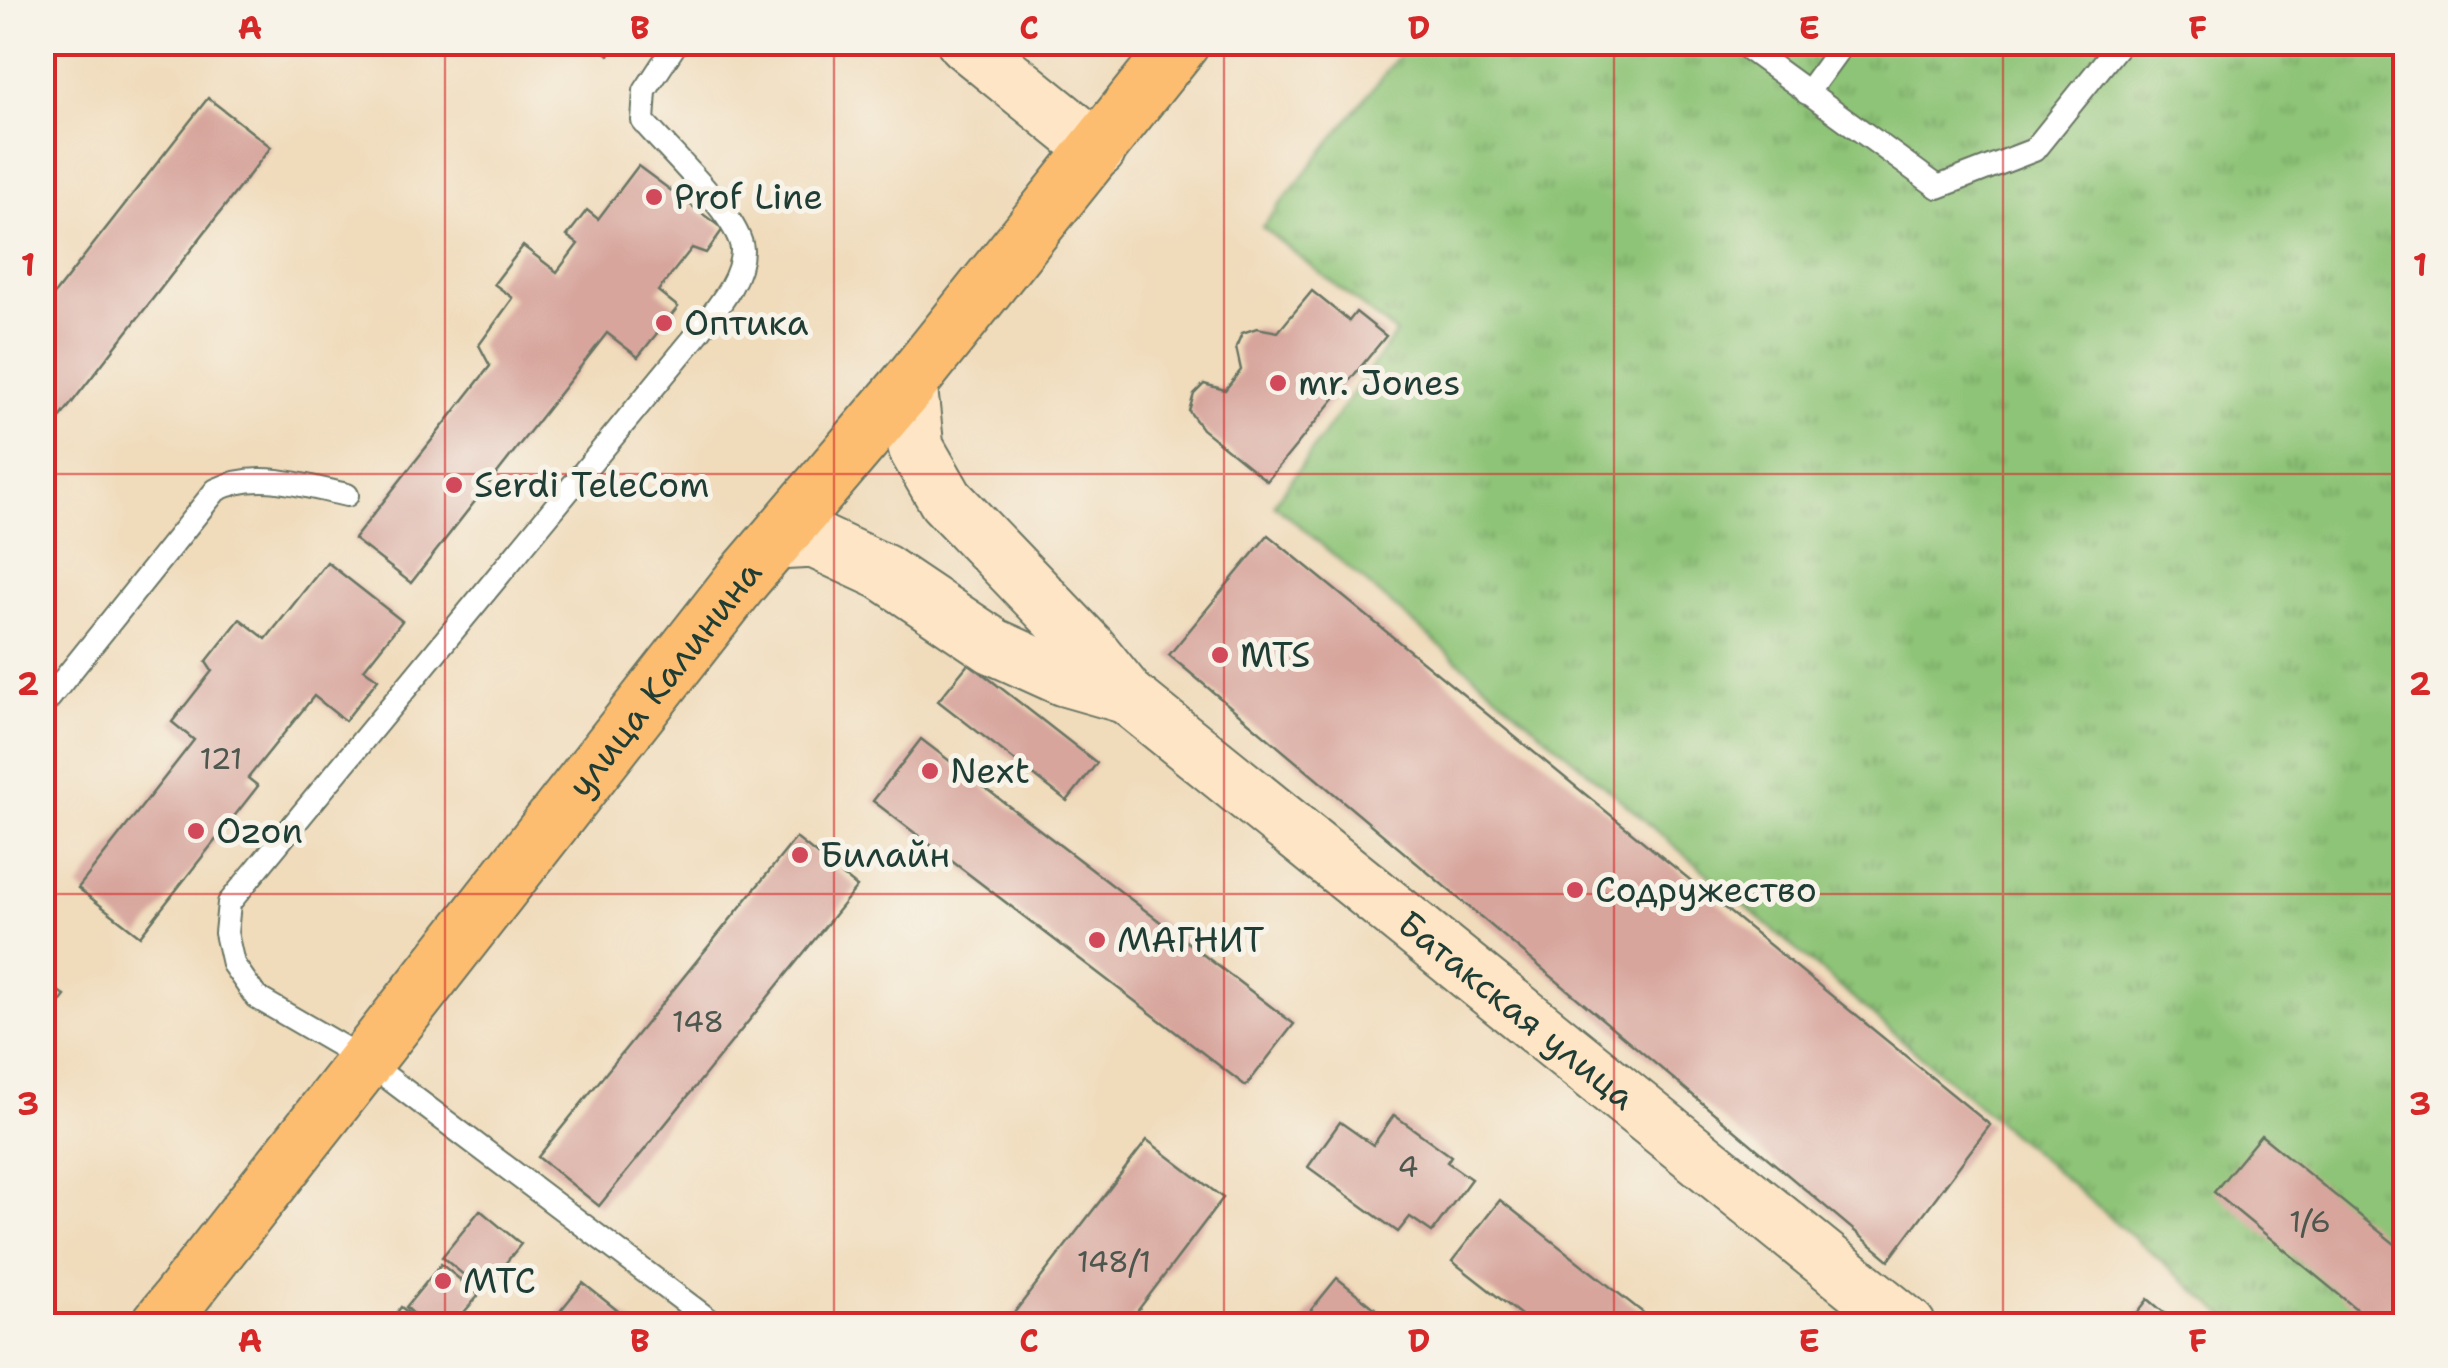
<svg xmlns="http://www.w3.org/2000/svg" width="2448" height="1368" font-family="'Shantell Sans',sans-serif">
  <defs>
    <pattern id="park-tufts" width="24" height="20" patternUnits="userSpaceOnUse" patternTransform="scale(2.5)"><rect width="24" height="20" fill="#8ec477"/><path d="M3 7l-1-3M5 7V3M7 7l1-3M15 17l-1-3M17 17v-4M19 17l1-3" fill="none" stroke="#73a062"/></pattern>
  </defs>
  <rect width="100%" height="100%" fill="#f7f3e8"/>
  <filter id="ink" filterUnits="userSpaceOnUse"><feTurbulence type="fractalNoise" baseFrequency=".01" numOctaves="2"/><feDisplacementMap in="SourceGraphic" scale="20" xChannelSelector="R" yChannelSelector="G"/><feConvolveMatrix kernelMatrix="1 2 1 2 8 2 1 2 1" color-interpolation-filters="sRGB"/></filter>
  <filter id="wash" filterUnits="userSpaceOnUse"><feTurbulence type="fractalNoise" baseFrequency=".0048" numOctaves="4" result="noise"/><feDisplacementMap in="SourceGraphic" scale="40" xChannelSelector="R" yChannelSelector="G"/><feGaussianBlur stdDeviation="2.25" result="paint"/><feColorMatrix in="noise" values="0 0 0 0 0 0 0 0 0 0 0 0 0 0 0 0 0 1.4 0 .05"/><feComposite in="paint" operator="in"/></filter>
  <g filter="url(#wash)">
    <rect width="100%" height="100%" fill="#f0dbbb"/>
    <!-- park -->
    <polygon fill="url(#park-tufts)" stroke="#568056" stroke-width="2.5" points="1409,43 2405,43 2405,1325 2236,1325 1274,504 1396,333 1262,227"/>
    <g id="blocks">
      <!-- building -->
      <g fill="#d7a59c">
        <polygon points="593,42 618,42 609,55"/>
        <polygon points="208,98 271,147 42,441 42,310"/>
        <polygon points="638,166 723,229 706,253 692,248 658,291 678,307 638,357 607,333 411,583 354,539 490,366 479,345 513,298 494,284 523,246 557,272 578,244 567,236 587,210 598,219"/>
        <polygon points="1312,291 1349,321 1356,312 1386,336 1267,481 1202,429 1189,411 1194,394 1204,384 1225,390 1241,370 1236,347 1242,333 1257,328 1278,332"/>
        <polygon points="1268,535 1990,1125 1889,1260 1169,655"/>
        <polygon points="327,562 402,621 364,669 378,679 345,721 314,696 248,778 258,786 140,936 78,888 194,740 172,722 212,671 206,662 240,619 266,639"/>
        <polygon points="969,663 1097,763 1067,801 938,701"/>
        <polygon points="921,739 1294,1024 1246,1086 873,801"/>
        <polygon points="796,838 857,887 599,1206 538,1157"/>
        <polygon points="42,979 65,996 42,1025"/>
        <polygon points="1394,1115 1451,1156 1447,1162 1471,1179 1432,1232 1410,1217 1398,1232 1308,1167 1340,1122 1373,1145"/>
        <polygon points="2261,1135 2406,1253 2406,1326 2377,1326 2214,1192"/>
        <polygon points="1147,1140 1223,1198 1126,1326 1004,1326"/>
        <polygon points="1500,1200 1660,1326 1535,1326 1452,1261"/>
        <polygon points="480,1210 521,1244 483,1291 442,1257"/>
        <polygon points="441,1264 479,1295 452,1326 427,1326 406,1307"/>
        <polygon points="1337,1278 1397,1326 1298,1326"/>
        <polygon points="583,1283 637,1326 548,1326"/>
        <polygon points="2148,1299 2180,1326 2127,1326"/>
        <polygon points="401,1307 425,1326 387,1326"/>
      </g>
    </g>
  </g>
  <g filter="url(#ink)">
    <use href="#blocks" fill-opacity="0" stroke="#687463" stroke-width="2.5"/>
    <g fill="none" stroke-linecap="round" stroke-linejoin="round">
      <defs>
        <g id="lane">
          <path d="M677 42 645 91 643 121C665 148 741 218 742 250 742 280 716 309 699 332L229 903 226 933 233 964 256 997 363 1059 717 1326"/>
          <polyline points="1739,42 1938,187 2034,150 2121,42"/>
          <polyline points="1807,93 1844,42"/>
          <path d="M42 707 216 490C257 469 303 486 347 495"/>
        </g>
        <g id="secondary">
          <polyline points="965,42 1098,150"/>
          <path id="s1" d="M909 384 916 448 946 500 1089 649 1127 696 1908 1326"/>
          <polyline points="776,542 814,540 883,572 993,646 1064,678 1127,696"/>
        </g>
        <g id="primary">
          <path id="s2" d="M158 1326 741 581 909 384 1182 42"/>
        </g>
      </defs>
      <!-- lane casing -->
      <use href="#lane" stroke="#687463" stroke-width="26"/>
      <!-- secondary casing -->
      <use href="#secondary" stroke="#687463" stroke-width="59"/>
      <!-- primary casing -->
      <use href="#primary" stroke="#687463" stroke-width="59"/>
      <!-- lane -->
      <use href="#lane" stroke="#fff" stroke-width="22"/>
      <!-- secondary -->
      <use href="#secondary" stroke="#fee5c5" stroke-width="55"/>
      <!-- primary -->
      <use href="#primary" stroke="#fcbd6f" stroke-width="55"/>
    </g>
  </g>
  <!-- grid -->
  <path fill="none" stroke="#d62828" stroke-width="2.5" stroke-opacity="0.55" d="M445 42V1326M834 42V1326M1224 42V1326M1614 42V1326M2003 42V1326M42 474H2406M42 894H2406"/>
  <!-- markers -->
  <g fill="#d1495b" stroke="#f7f3e8" stroke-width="4">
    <circle cx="654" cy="197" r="10"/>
    <circle cx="664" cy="323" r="10"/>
    <circle cx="1278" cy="383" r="10"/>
    <circle cx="454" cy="485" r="10"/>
    <circle cx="1220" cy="655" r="10"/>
    <circle cx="930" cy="771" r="10"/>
    <circle cx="196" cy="831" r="10"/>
    <circle cx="800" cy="855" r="10"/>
    <circle cx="1575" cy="890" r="10"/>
    <circle cx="1097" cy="940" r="10"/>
    <circle cx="443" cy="1281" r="10"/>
  </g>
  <g text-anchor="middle" stroke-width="10" stroke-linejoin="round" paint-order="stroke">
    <!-- number labels -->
    <g font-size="30" fill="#4d574e">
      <text x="221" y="769">121</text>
      <text x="698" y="1032">148</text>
      <text x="1408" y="1177">4</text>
      <text x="2310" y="1232">1/6</text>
      <text x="1114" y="1272">148/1</text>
    </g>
    <!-- poi labels -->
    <g font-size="35" fill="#1f3d34" stroke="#f7f3e8" text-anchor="start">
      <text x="674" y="209">Prof Line</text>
      <text x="684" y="335">Оптика</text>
      <text x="1298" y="395">mr. Jones</text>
      <text x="474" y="497">Serdi TeleCom</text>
      <text x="1240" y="667">MTS</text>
      <text x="950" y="783">Next</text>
      <text x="216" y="843">Ozon</text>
      <text x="820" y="867">Билайн</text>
      <text x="1595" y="902">Содружество</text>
      <text x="1117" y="952">МАГНИТ</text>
      <text x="463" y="1293">МТС</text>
    </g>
    <!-- street labels -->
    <g font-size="35" fill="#1f3d34" stroke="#f7f3e8">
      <text dy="12" stroke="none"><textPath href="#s2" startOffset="822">улица Калинина</textPath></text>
      <text dy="12" stroke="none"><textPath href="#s1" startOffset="892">Батакская улица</textPath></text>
    </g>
  </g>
  <!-- margin -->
  <rect width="2448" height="1368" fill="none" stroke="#f7f3e8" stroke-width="110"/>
  <rect x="55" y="55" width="2338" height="1258" fill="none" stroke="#d62828" stroke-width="4"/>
  <g font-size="32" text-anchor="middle" font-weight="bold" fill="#d62828">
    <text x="250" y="39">A</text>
    <text x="640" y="39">B</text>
    <text x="1029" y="39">C</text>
    <text x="1419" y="39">D</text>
    <text x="1809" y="39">E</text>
    <text x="2198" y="39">F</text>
    <text x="28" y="276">1</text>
    <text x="2420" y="276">1</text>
    <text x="28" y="695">2</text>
    <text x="2420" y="695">2</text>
    <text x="28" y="1115">3</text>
    <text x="2420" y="1115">3</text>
    <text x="250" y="1352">A</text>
    <text x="640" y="1352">B</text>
    <text x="1029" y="1352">C</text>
    <text x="1419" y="1352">D</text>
    <text x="1809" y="1352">E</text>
    <text x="2198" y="1352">F</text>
  </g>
</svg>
